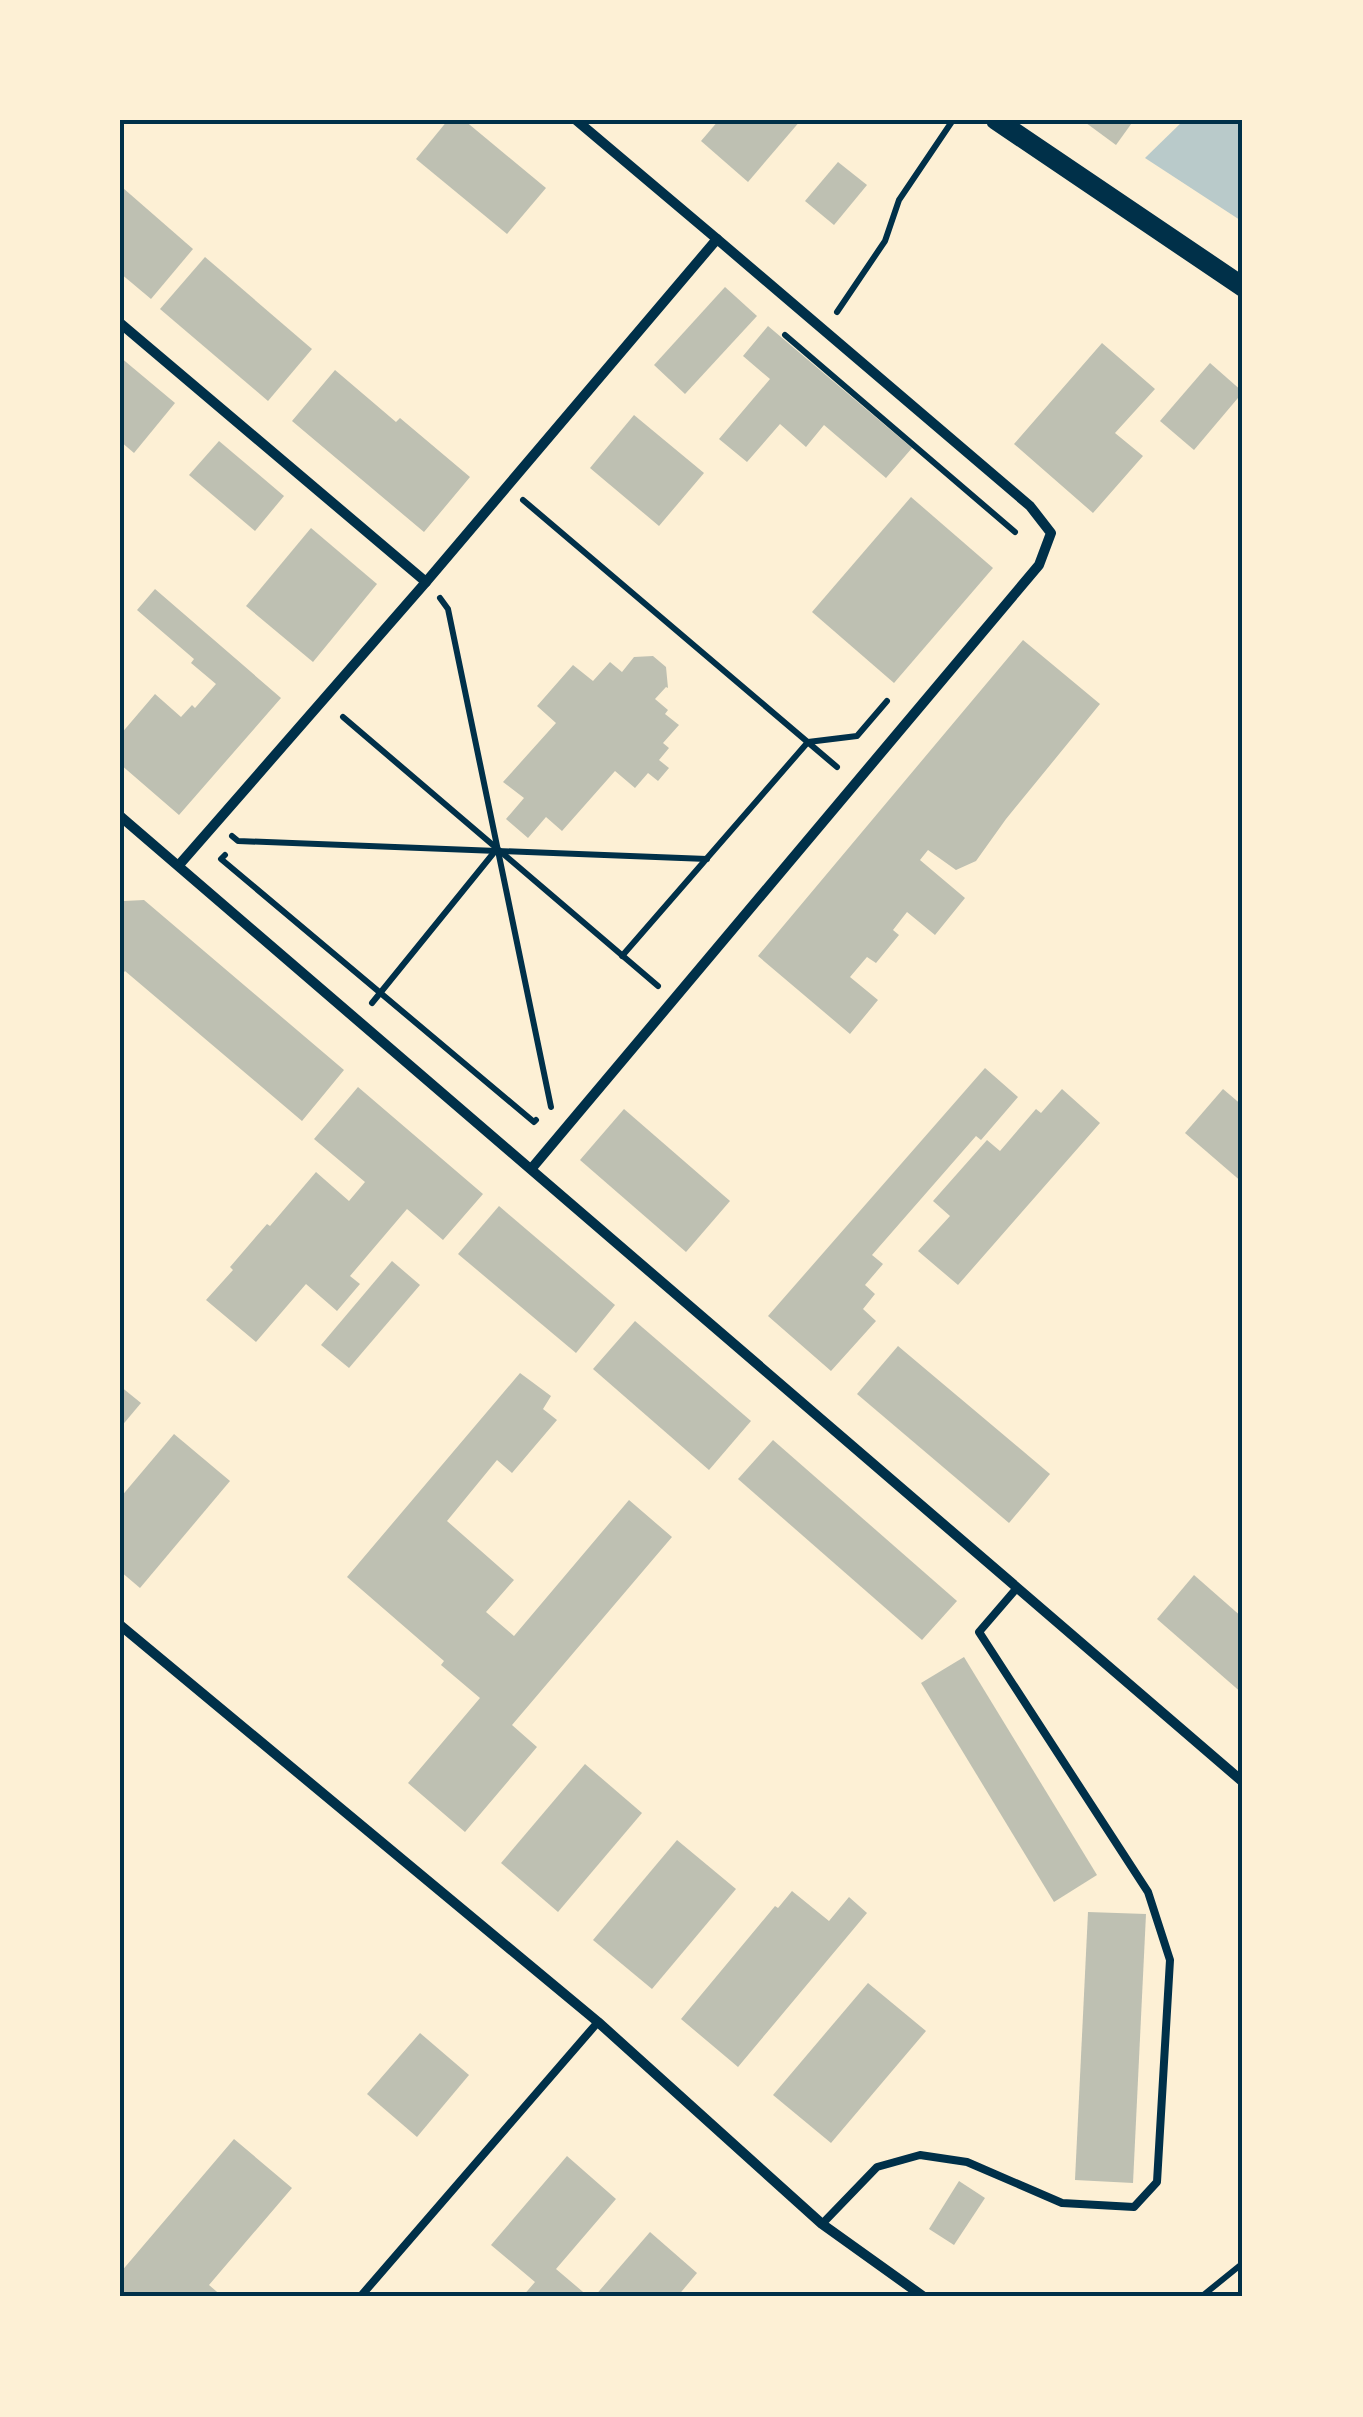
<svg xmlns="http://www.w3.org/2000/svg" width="1363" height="2417" font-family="Lato,sans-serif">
  <rect width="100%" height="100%" fill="#fdf0d5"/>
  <!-- green -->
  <polygon fill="#b9caca" points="1184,120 1243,120 1243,222 1145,158"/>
  <!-- building -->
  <g fill="#bec0b2">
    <polygon points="448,120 464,120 546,188 507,234 416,159"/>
    <polygon points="719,120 801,120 748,182 701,141"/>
    <polygon points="1082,120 1134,120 1116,145"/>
    <polygon points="838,162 867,185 834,225 805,201"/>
    <polygon points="123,188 193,249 151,299 120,273 120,191"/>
    <polygon points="205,257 312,349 268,401 160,309"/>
    <polygon points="725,287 757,316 685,394 654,365"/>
    <polygon points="768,326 912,448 886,478 824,425 806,447 780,424 747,462 719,439 770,379 743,356"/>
    <polygon points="1102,343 1155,389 1115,433 1143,456 1093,513 1014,444"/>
    <polygon points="120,357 175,403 134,453 120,441"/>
    <polygon points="1210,363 1243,392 1194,450 1160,421"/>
    <polygon points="335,370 396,422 400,418 470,477 424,532 292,421"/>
    <polygon points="634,415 704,473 659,526 590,468"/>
    <polygon points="219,441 284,496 255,531 189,475"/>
    <polygon points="911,497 993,568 894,683 812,612"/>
    <polygon points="311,528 377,584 313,662 246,606"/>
    <polygon points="155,589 281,698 179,815 120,764 120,735 155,694 181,717 192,705 195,708 216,684 191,663 194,659 137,610"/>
    <polygon points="1023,640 1100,704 1006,819 976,861 956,870 928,850 920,860 965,898 935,935 907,912 893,930 899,935 876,963 867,957 850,977 878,1000 850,1034 758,956"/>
    <polygon points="653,656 666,667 668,688 666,687 655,699 668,710 665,714 679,725 663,743 669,748 659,760 669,768 658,781 648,773 635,788 615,771 562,831 546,817 528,838 506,819 524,798 503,782 556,723 537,706 573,665 593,681 610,662 622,672 634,657"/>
    <polygon points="144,900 344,1070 302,1121 125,971 120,977 120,906 124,901"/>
    <polygon points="985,1068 1018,1097 981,1140 976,1136 872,1255 883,1264 865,1285 875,1294 863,1309 876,1321 831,1371 768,1316"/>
    <polygon points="358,1087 483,1194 443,1240 407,1209 350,1276 360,1284 337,1311 306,1284 256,1342 206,1300 233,1270 230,1267 267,1224 270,1226 316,1172 349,1201 365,1182 314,1139"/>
    <polygon points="1062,1089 1100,1123 958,1285 918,1251 950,1216 933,1201 987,1140 1000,1151 1036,1109 1041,1113"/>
    <polygon points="1223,1089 1243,1106 1243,1183 1185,1133"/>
    <polygon points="624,1109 730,1201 686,1252 580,1160"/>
    <polygon points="499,1206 615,1305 576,1353 458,1254"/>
    <polygon points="392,1261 420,1285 349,1368 321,1345"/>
    <polygon points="635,1321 751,1421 709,1470 593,1369"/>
    <polygon points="898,1346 1050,1474 1009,1523 857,1394"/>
    <polygon points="520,1373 551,1396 543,1409 557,1420 512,1473 497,1460 447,1521 514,1580 486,1612 514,1636 629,1500 672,1537 512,1725 537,1747 465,1832 408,1783 480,1698 441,1665 444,1661 347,1577"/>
    <polygon points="120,1386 141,1403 120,1428"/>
    <polygon points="174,1434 230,1481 140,1588 120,1571 120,1498"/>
    <polygon points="773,1440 957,1601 922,1640 738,1479"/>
    <polygon points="1194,1575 1243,1618 1243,1694 1157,1619"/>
    <polygon points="964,1657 1097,1875 1054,1902 921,1683"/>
    <polygon points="585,1764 642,1813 558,1912 501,1863"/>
    <polygon points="677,1840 736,1889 652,1989 593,1940"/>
    <polygon points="792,1891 829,1921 849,1897 867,1913 738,2067 681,2019 775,1906 778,1908"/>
    <polygon points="1088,1912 1146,1914 1133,2183 1075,2180"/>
    <polygon points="868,1983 926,2031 831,2143 773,2095"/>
    <polygon points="420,2033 469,2075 417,2137 367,2094"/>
    <polygon points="234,2139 292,2188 209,2285 223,2297 120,2297 120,2273"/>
    <polygon points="567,2156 616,2199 556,2269 589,2297 522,2297 535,2282 491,2245"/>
    <polygon points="959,2181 985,2198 954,2245 929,2229"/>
    <polygon points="650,2232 697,2273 677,2297 594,2297"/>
  </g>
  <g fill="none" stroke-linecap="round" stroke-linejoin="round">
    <!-- path -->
    <g stroke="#003049" stroke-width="6">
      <polyline points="837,312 885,241 899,200 953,120"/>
      <polyline points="785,335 1015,532"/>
      <polyline points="523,500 837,767"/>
      <polyline points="440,598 448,609 551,1107"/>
      <polyline points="343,717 658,986"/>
      <polyline points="232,836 238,841 707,859"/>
      <polyline points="225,855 221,859 534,1122 536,1120"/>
      <polyline points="622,956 808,742 857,736 887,701"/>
      <polyline points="372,1003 496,850"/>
      <polyline points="1201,2297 1243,2263"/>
    </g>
    <!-- service -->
    <g stroke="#003049" stroke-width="8">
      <polyline points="822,2224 877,2167 920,2155 967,2162 1062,2203 1134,2207 1157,2182 1170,1960 1148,1892 979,1632 1016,1589"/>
      <polyline points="360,2297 598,2022"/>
    </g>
    <!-- minor -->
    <g stroke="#003049" stroke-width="10">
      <polyline points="576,120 717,239"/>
      <polyline points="120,323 426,582"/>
      <polyline points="120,816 1243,1782"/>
      <polyline points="179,865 426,582 717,239 1030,506 1051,533 1039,565 532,1168"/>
      <polyline points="120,1625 598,2022 822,2224 924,2297"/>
    </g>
    <!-- secondary -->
    <polyline stroke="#003049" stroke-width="20" points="996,120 1243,287"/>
  </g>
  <!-- border -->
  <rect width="1363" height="2417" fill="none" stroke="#fdf0d5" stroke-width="245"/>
  <rect x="122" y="122" width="1118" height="2172" fill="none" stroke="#003049" stroke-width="4"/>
</svg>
